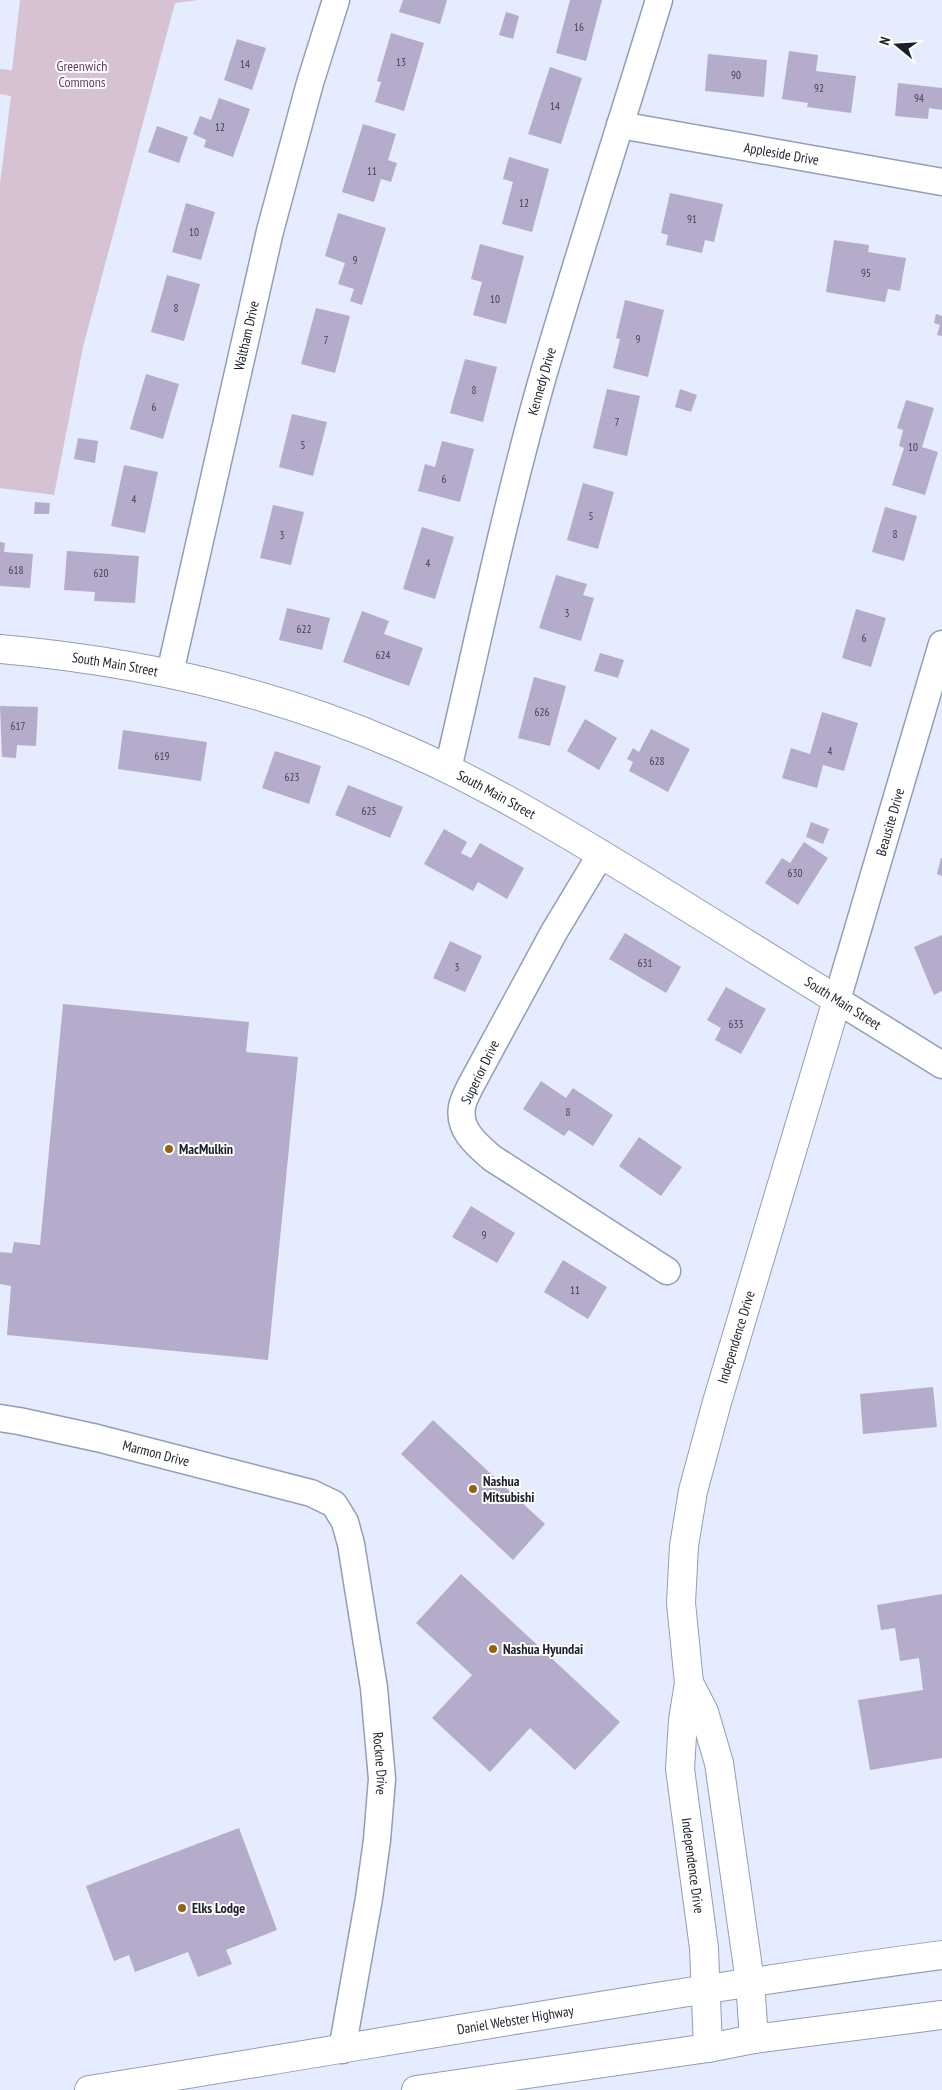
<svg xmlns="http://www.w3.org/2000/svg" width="942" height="2090" font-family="'PT Sans Narrow',sans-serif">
  <rect width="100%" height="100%" fill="#e4ecfd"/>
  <!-- green -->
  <polygon fill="#d7c2d3" points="20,0 198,0 175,3 83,347 54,495 0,488 0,184 11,96 0,94 0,69 12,70"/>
  <!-- building -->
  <g fill="#b5accc">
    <polygon points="403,0 447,0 440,24 399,12"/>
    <polygon points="570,0 602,0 586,61 556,53"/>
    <polygon points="506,12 519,16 513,39 499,35"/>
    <polygon points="391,33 424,43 404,111 375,102 381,82 377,81"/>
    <polygon points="237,39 266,48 252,90 224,80"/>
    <polygon points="789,51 818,55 816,71 856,76 851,113 807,107 808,103 782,99"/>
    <polygon points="708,54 767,60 764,97 705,91"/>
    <polygon points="550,67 582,78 561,144 528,134"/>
    <polygon points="898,83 942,88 942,110 929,108 928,119 895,116"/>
    <polygon points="219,98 250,109 233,157 204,147 206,140 193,134 200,116 211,120"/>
    <polygon points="363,124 396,134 388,160 397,163 391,182 381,179 374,202 342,192"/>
    <polygon points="157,126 188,137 179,163 148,152"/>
    <polygon points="509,157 549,169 532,232 502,224 513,182 503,179"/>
    <polygon points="670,193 723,204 714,242 705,240 702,253 666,245 668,235 661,233"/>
    <polygon points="186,203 215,212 201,260 172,252"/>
    <polygon points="338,213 386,228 362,305 350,301 354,289 338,284 345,263 325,256"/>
    <polygon points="834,240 869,245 868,252 906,258 900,291 888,289 885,302 826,292"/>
    <polygon points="480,244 524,256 506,324 473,315 482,282 471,279"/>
    <polygon points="167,275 200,284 184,341 151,332"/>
    <polygon points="625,300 664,310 648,377 613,368 620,339 616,338"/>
    <polygon points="316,308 350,316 335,373 301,364"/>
    <polygon points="936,314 942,316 942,336 937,335 940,325 934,323"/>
    <polygon points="465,359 497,367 483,422 450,413"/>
    <polygon points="146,374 179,384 163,439 130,429"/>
    <polygon points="607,389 640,396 627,456 593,448"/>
    <polygon points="680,389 697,395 691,412 675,407"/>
    <polygon points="906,400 934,408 922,447 938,452 925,495 892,485 904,448 899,446 903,430 897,428"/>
    <polygon points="292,414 327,422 313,476 279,467"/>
    <polygon points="78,438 98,441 95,463 74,459"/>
    <polygon points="442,441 474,449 460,502 418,491 425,464 435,467"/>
    <polygon points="124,465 158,472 145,533 111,526"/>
    <polygon points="583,483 614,492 598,549 567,540"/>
    <polygon points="35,502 50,503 49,514 34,514"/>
    <polygon points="273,505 304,512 291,565 260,558"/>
    <polygon points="885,507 917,516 904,561 872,552"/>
    <polygon points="422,527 454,537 435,599 403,589"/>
    <polygon points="0,542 5,543 4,552 33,554 30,588 0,586"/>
    <polygon points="67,551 139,556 135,603 94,601 95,592 64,590"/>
    <polygon points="556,575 587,584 583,595 594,598 581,641 539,628"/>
    <polygon points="287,608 330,618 322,650 279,640"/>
    <polygon points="856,609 886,618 871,667 842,658"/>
    <polygon points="362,611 389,621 384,634 423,648 409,686 343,662"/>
    <polygon points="600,653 624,660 618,678 594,671"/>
    <polygon points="534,677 566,686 550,746 518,738"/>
    <polygon points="0,706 38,707 36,746 17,745 16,758 2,757"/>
    <polygon points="822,712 858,723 844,771 823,765 817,788 782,778 791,748 810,754"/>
    <polygon points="585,719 617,738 599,770 567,751"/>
    <polygon points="651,729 690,749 668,792 629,771 633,762 627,759 633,748 639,752"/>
    <polygon points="123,730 207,742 201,781 118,769"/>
    <polygon points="275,751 321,766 309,804 262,788"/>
    <polygon points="348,785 403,807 390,838 335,815"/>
    <polygon points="811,822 829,829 823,844 806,837"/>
    <polygon points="444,829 467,842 461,853 471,858 480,843 524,868 507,899 478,882 473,891 424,864"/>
    <polygon points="804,842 828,858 798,905 765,883 782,858 790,863"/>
    <polygon points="941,858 942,858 942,876 937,874"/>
    <polygon points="625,933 681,967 666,993 609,959"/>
    <polygon points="942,935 942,991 934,995 914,947"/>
    <polygon points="450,941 482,956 465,992 433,978"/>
    <polygon points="726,987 766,1009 741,1054 715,1040 721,1028 707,1020"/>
    <polygon points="63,1004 249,1022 246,1052 298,1057 268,1360 7,1335 11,1286 0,1284 0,1252 12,1253 14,1242 40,1245"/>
    <polygon points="541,1081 566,1098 573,1088 613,1115 593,1146 569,1130 564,1136 523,1109"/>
    <polygon points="639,1137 682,1167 661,1196 619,1166"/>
    <polygon points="471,1206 515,1233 497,1263 452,1237"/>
    <polygon points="563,1260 607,1287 588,1319 544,1292"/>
    <polygon points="933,1387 937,1427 863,1434 860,1394"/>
    <polygon points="433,1420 545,1524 513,1560 401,1454"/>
    <polygon points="461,1574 620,1722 575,1770 530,1728 490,1772 432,1718 472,1675 416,1623"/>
    <polygon points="942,1594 942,1758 870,1770 858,1700 923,1690 919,1658 900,1661 895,1628 881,1630 877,1605"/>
    <polygon points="239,1828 277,1930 226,1950 232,1964 198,1977 188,1952 135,1972 129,1955 114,1961 86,1886"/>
  </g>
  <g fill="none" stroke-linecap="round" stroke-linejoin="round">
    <defs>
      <g id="minor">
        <path id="s1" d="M620 125 942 182"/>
        <polyline points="942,644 837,1000 942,1065"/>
        <path id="s2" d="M170 673 270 231 310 83 336 0"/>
        <path id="s3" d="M448 769C478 640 505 511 541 383 578 255 620 128 659 0"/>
        <path d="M601 854 554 932 471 1085C468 1091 463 1100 462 1107 458 1130 477 1145 492 1158L667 1271"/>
        <path id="s4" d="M0 1418 19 1421 97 1438 311 1493 334 1504 345 1522 351 1544 374 1688 382 1779 377 1840 369 1898 342 2050"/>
      </g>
      <g id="tertiary">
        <path id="s5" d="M0 649C136 661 272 691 398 746 484 783 565 832 645 881 709 921 773 960 837 1000L717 1402 693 1491 684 1546 681 1603 689 1683 683 1720 680 1769 704 1948 708 2048"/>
        <polyline points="689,1683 704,1712 719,1763 750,1982 754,2039"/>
      </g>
      <g id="primary">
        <path id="s6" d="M89 2090C373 2045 657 1993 942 1955"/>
        <polyline points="416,2090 708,2048 754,2039 942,2015"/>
      </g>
    </defs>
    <!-- minor casing -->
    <use href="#minor" stroke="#919eb8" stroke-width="29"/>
    <!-- tertiary casing -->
    <use href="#tertiary" stroke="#919eb8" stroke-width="30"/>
    <!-- primary casing -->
    <use href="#primary" stroke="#919eb8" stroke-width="30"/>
    <!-- minor -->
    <use href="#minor" stroke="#fff" stroke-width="26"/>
    <!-- tertiary -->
    <use href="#tertiary" stroke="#fff" stroke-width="28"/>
    <!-- primary -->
    <use href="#primary" stroke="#fff" stroke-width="28"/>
  </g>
  <!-- markers -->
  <g fill="#946213" stroke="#fff" stroke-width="2">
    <circle cx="169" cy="1149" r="5"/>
    <circle cx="473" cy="1489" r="5"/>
    <circle cx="493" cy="1649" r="5"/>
    <circle cx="182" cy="1908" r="5"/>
  </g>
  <g text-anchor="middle" stroke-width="4" stroke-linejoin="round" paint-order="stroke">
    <!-- number labels -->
    <g font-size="11" fill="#414252">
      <text x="579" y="31">16</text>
      <text x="401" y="66">13</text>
      <text x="245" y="68">14</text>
      <text x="736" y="79">90</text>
      <text x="819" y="92">92</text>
      <text x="919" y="102">94</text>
      <text x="555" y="110">14</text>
      <text x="220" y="131">12</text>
      <text x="372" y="175">11</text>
      <text x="524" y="207">12</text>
      <text x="692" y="223">91</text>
      <text x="194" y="236">10</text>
      <text x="355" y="264">9</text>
      <text x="866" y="277">95</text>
      <text x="495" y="303">10</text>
      <text x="176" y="312">8</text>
      <text x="638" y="343">9</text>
      <text x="326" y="344">7</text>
      <text x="474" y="394">8</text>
      <text x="154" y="411">6</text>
      <text x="617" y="426">7</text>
      <text x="303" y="449">5</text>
      <text x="913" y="451">10</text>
      <text x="444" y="483">6</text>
      <text x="134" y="503">4</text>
      <text x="591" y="520">5</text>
      <text x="895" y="538">8</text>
      <text x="282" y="539">3</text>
      <text x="428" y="567">4</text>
      <text x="16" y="574">618</text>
      <text x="101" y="577">620</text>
      <text x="567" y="617">3</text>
      <text x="304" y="633">622</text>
      <text x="864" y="642">6</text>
      <text x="383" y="659">624</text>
      <text x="542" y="716">626</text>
      <text x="18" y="730">617</text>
      <text x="830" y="755">4</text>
      <text x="162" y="760">619</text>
      <text x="657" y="765">628</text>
      <text x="292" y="781">623</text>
      <text x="369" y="815">625</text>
      <text x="795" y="877">630</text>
      <text x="645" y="967">631</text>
      <text x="457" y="971">3</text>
      <text x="736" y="1028">633</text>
      <text x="568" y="1116">8</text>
      <text x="484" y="1239">9</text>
      <text x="575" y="1294">11</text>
    </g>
    <!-- park labels -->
    <g font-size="14" fill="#653c5f" stroke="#fff">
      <text x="82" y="71">Greenwich<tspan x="82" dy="16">Commons</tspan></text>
    </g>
    <!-- street labels -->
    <g font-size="14" fill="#1a1f29" stroke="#fff">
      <text dy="5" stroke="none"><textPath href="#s1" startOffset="164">Appleside Drive</textPath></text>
      <text dy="5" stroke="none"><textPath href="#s2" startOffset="346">Waltham Drive</textPath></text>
      <text dy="5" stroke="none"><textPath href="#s3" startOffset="399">Kennedy Drive</textPath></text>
      <text dy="5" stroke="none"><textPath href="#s5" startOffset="116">South Main Street</textPath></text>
      <text dy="5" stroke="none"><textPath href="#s5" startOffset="521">South Main Street</textPath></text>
      <text transform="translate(890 822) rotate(-74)" y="5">Beausite Drive</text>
      <text transform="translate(843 1003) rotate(32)" y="5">South Main Street</text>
      <text transform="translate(480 1072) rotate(-64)" y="5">Superior Drive</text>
      <text transform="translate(736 1337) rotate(-73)" y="5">Independence Drive</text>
      <text dy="5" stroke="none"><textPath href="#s4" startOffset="160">Marmon Drive</textPath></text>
      <text dy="5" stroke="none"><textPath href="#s4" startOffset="611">Rockne Drive</textPath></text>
      <text dy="5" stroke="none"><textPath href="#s5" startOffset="1808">Independence Drive</textPath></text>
      <text dy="5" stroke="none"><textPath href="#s6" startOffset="432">Daniel Webster Highway</textPath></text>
    </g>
    <!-- poi labels -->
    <g font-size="14" font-weight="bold" fill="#1a1f29" stroke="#fff" text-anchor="start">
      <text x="179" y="1154">MacMulkin</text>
      <text x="483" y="1486">Nashua<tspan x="483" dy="16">Mitsubishi</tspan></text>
      <text x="503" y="1654">Nashua Hyundai</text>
      <text x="192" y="1913">Elks Lodge</text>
    </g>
  </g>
  <!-- north arrow -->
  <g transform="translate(897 45) rotate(288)" stroke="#ffffff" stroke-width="4" paint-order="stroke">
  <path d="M0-4L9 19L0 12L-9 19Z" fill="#1a1f29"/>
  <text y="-8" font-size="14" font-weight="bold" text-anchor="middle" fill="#1a1f29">N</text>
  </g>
</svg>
